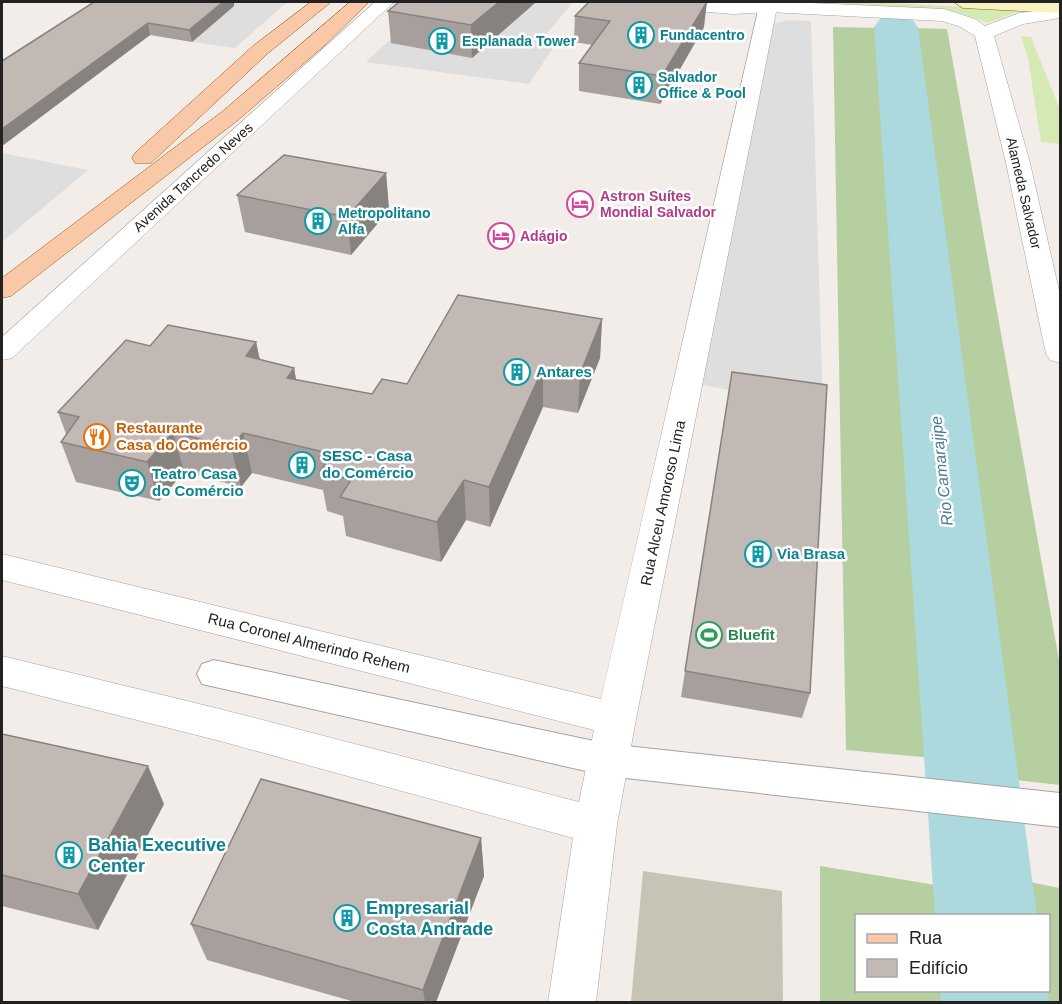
<svg xmlns="http://www.w3.org/2000/svg" width="1062" height="1004" font-family="Helvetica,sans-serif">
  <rect width="100%" height="100%" fill="#f2ede9"/>
  <!-- construction -->
  <polygon fill="#c6c4b5" points="643,871 782,891 783,1002 631,1002"/>
  <!-- grass -->
  <g fill="#d5e9b2">
    <polygon points="778,2 870,2 1023,10 988,23 954,11"/>
    <polygon points="1021,36 1031,37 1060,110 1060,144 1041,142 1028,58"/>
  </g>
  <!-- forest -->
  <g fill="#b5cfa0">
    <polygon points="833,27 881,28 933,758 846,750"/>
    <polygon points="912,28 947,29 1060,666 1060,785 1007,779"/>
    <polygon points="820,866 954,888 956,915 856,916 856,990 961,991 962,1002 820,1002"/>
    <polygon points="1019,880 1060,888 1060,1002 1034,1002 1033,991 1048,990 1048,916 1023,915"/>
  </g>
  <!-- parking -->
  <g fill="#dedede">
    <polygon points="203,2 287,2 235,48 192,42 234,6"/>
    <polygon points="430,2 573,2 542,39 557,42 529,84 366,62"/>
    <polygon points="788,20 811,21 823,407 702,385 773,24"/>
    <polygon points="2,153 88,170 2,242"/>
  </g>
  <g fill="none" stroke-linecap="round" stroke-linejoin="round">
    <!-- river -->
    <g fill="#acd9dd" fill-rule="evenodd">
      <polygon points="896,14 911,18 918,27 1037,916 935,916 874,27 881,18"/>
      <polygon points="940,990 1048,990 1049,1002 941,1002"/>
    </g>
    <defs>
      <polygon id="pedestrian" points="214,660 608,744 1060,793 1060,827 608,776 202,684 197,674 202,664"/>
      <polygon id="minor" points="760,2 778,2 636,719 617,825 596,1002 548,1002 573,838 220,741 2,686 2,656 220,709 579,802 594,730 2,580 2,554 601,699"/>
      <g id="tertiary">
        <polygon points="375,2 394,2 12,358 2,360 2,337"/>
        <polygon points="651,2 789,2 944,9 975,19 985,26 1019,13 1060,8 1060,18 1023,24 994,36 1030,163 1060,295 1060,363 1050,360 1046,354 1006,163 975,36 961,27 942,21 769,12 733,14 660,8"/>
      </g>
      <polygon id="secondary" points="954,2 1060,2 1060,13 963,8"/>
      <g id="primary">
        <polygon points="311,2 331,2 267,54 151,163 135,163 132,158 135,153 253,46"/>
        <polygon points="350,2 369,2 325,45 238,120 11,296 2,298 2,278 223,111"/>
      </g>
    </defs>
    <!-- pedestrian casing -->
    <use href="#pedestrian" stroke="#a3a3a3" stroke-width="2"/>
    <!-- minor casing -->
    <use href="#minor" stroke="#a3a3a3" stroke-width="1"/>
    <!-- tertiary casing -->
    <use href="#tertiary" stroke="#a3a3a3" stroke-width="1"/>
    <!-- secondary casing -->
    <use href="#secondary" stroke="#787409" stroke-width="1"/>
    <!-- primary casing -->
    <use href="#primary" stroke="#9a5306" stroke-width="1"/>
    <!-- pedestrian -->
    <use href="#pedestrian" fill="#fff" fill-rule="evenodd"/>
    <!-- minor -->
    <use href="#minor" fill="#fff" fill-rule="evenodd"/>
    <!-- tertiary -->
    <use href="#tertiary" fill="#fff" fill-rule="evenodd"/>
    <!-- secondary -->
    <use href="#secondary" fill="#f8f2c1" fill-rule="evenodd"/>
    <!-- primary -->
    <use href="#primary" fill="#f9c9a7" fill-rule="evenodd"/>
  </g>
  <!-- wall -->
  <g fill="#a79f9c">
    <polygon points="94,2 234,2 234,6 192,42 150,35 2,146 2,61"/>
    <polygon points="399,2 536,2 472,58 391,43 388,11"/>
    <polygon points="575,16 704,27 660,104 579,91 579,63 593,45 574,42"/>
    <polygon points="386,173 389,210 351,255 245,232 237,195"/>
    <polygon points="602,319 600,358 578,413 543,407 490,527 466,520 441,562 346,536 343,516 327,511 323,490 252,473 241,487 184,472 159,501 76,482 61,442 66,434 58,412 150,346 256,342 260,360 294,368 296,380 372,394 407,384"/>
    <polygon points="732,372 810,693 802,718 681,697"/>
    <polygon points="2,734 164,804 98,930 2,906"/>
    <polygon points="481,838 484,876 436,1002 355,1002 207,960 191,924"/>
  </g>
  <!-- shaded-wall -->
  <g fill="#88827f">
    <polygon points="223,2 234,2 234,6 192,42 189,30"/>
    <polygon points="499,2 536,2 472,58 471,25"/>
    <polygon points="707,2 704,27 660,104 662,76"/>
    <polygon points="148,23 150,35 2,146 2,129"/>
    <polygon points="386,173 389,210 351,255 347,217"/>
    <polygon points="602,319 600,358 578,413 580,374"/>
    <polygon points="256,342 264,381 246,356"/>
    <polygon points="294,368 301,407 287,378"/>
    <polygon points="543,368 543,407 490,527 489,487"/>
    <polygon points="173,432 184,472 159,501 147,462"/>
    <polygon points="243,433 252,473 241,487 231,447"/>
    <polygon points="464,480 466,520 441,562 437,522"/>
    <polygon points="148,766 164,804 98,930 78,894"/>
    <polygon points="481,838 484,876 436,1002 425,1002 423,990"/>
  </g>
  <!-- building -->
  <g fill="#c2b9b5" stroke="#88827f" stroke-width="1.5">
    <polygon points="94,2 223,2 189,30 148,23 2,129 2,61"/>
    <polygon points="399,2 499,2 471,25 388,11"/>
    <polygon points="589,2 707,2 662,76 579,63 610,21 575,16"/>
    <polygon points="284,155 386,173 347,217 237,195"/>
    <polygon points="458,295 602,319 580,374 543,368 489,487 464,480 437,522 340,497 351,480 320,471 332,454 243,433 231,447 173,432 147,462 61,442 79,417 58,412 126,340 150,346 168,325 256,342 246,356 294,368 287,378 372,394 382,379 407,384"/>
    <polygon points="732,372 827,385 810,693 685,671"/>
    <polygon points="2,734 148,766 78,894 2,875"/>
    <polygon points="261,779 481,838 423,990 191,924"/>
  </g>
  <!-- icons -->
  <defs>
    <symbol id="building-ring" viewBox="-11 -11 22 22"><circle r="9.5" fill="#fff" stroke="#0f9aa8" stroke-width="1.5"/><path d="M-4-6H4V6H1V3H-1V6H-4ZM-2.5-4.3h1.7v1.8h-1.7ZM.8-4.3h1.7v1.8H.8ZM-2.5-1h1.7V.8h-1.7ZM.8-1h1.7V.8H.8Z" fill="#0f9aa8"/></symbol>
    <symbol id="hotel-ring" viewBox="-11 -11 22 22"><circle r="9.5" fill="#fff" stroke="#d1479c" stroke-width="1.5"/><path d="M-6-4.5h1.5V1H6V5H4.5V3h-9V5H-6ZM-4 0a1.8 1.8 0 1 1 3.6 0ZM.5 0V-2.5h3Q6-2.5 6 0Z" fill="#d1479c"/></symbol>
    <symbol id="restaurant-ring" viewBox="-11 -11 22 22"><circle r="9.5" fill="#fff" stroke="#e8710a" stroke-width="1.5"/><path d="M-5-6h1v4h1v-4h1v4h1v-4h1v5L-1.5 .5V6h-2V.5L-5-1ZM5-6V6H3V1.5H1.5Q1.5-4 5-6Z" fill="#e8710a"/></symbol>
    <symbol id="theatre-ring" viewBox="-11 -11 22 22"><circle r="9.5" fill="#fff" stroke="#0f9aa8" stroke-width="1.5"/><path d="M-5-5.5Q0-4 5-5.5V0Q5 5 0 6Q-5 5-5 0ZM-3.3-2.5H-1v1.5H-3.3ZM1-2.5H3.3v1.5H1ZM-2.8 1Q0 5.5 2.8 1Z" fill="#0f9aa8"/></symbol>
    <symbol id="stadium-ring" viewBox="-11 -11 22 22"><circle r="9.5" fill="#fff" stroke="#2e9e5b" stroke-width="1.5"/><path d="M0-5a6.5 5 0 1 0 0 10a6.5 5 0 1 0 0-10ZM-3.5-1.8h7v3.6h-7Z" fill="#2e9e5b"/></symbol>
  </defs>
  <g fill-rule="evenodd">
    <use href="#building-ring" x="626" y="20" width="30" height="30"/>
    <use href="#building-ring" x="427" y="26" width="30" height="30"/>
    <use href="#building-ring" x="624" y="70" width="30" height="30"/>
    <use href="#hotel-ring" x="565" y="189" width="30" height="30"/>
    <use href="#building-ring" x="303" y="206" width="30" height="30"/>
    <use href="#hotel-ring" x="486" y="221" width="30" height="30"/>
    <use href="#building-ring" x="502" y="357" width="30" height="30"/>
    <use href="#restaurant-ring" x="82" y="422" width="30" height="30"/>
    <use href="#building-ring" x="287" y="450" width="30" height="30"/>
    <use href="#theatre-ring" x="117" y="468" width="30" height="30"/>
    <use href="#building-ring" x="743" y="539" width="30" height="30"/>
    <use href="#stadium-ring" x="694" y="620" width="30" height="30"/>
    <use href="#building-ring" x="54" y="840" width="30" height="30"/>
    <use href="#building-ring" x="332" y="903" width="30" height="30"/>
  </g>
  <g text-anchor="middle" stroke-width="5" stroke-linejoin="round" paint-order="stroke">
    <!-- far-culture labels -->
    <g font-size="14" font-weight="bold" fill="#0d838f" stroke="#fff" text-anchor="start">
      <text x="660" y="40">Fundacentro</text>
      <text x="462" y="46">Esplanada Tower</text>
      <text x="658" y="82">Salvador<tspan x="658" dy="16">Office &amp; Pool</tspan></text>
      <text x="338" y="218">Metropolitano<tspan x="338" dy="16">Alfa</tspan></text>
    </g>
    <!-- far-street labels -->
    <g font-size="14" fill="#222" stroke="#fff">
      <text transform="translate(193 177) rotate(-42)" y="5">Avenida Tancredo Neves</text>
      <text transform="translate(1024 193) rotate(77)" y="5">Alameda Salvador</text>
    </g>
    <!-- far-hotel labels -->
    <g font-size="14" font-weight="bold" fill="#b23c85" stroke="#fff" text-anchor="start">
      <text x="600" y="201">Astron Suítes<tspan x="600" dy="16">Mondial Salvador</tspan></text>
      <text x="520" y="241">Adágio</text>
    </g>
    <!-- culture labels -->
    <g font-size="15" font-weight="bold" fill="#0d838f" stroke="#fff" text-anchor="start">
      <text x="536" y="377">Antares</text>
      <text x="322" y="461">SESC - Casa<tspan x="322" dy="17">do Comércio</tspan></text>
      <text x="152" y="479">Teatro Casa<tspan x="152" dy="17">do Comércio</tspan></text>
      <text x="777" y="559">Via Brasa</text>
    </g>
    <!-- food labels -->
    <g font-size="15" font-weight="bold" fill="#c56008" stroke="#fff" text-anchor="start">
      <text x="116" y="433">Restaurante<tspan x="116" dy="17">Casa do Comércio</tspan></text>
    </g>
    <!-- street labels -->
    <g font-size="15" fill="#222" stroke="#fff">
      <text transform="translate(663 503) rotate(-78)" y="5">Rua Alceu Amoroso Lima</text>
      <text transform="translate(309 643) rotate(14)" y="5">Rua Coronel Almerindo Rehem</text>
    </g>
    <!-- leisure labels -->
    <g font-size="15" font-weight="bold" fill="#27864d" stroke="#fff" text-anchor="start">
      <text x="728" y="640">Bluefit</text>
    </g>
    <!-- water labels -->
    <g font-size="16" font-style="italic" fill="#477b97" stroke="#fff">
      <text transform="translate(941 471) rotate(-96)" y="6">Rio Camarajipe</text>
    </g>
    <!-- near-culture labels -->
    <g font-size="18" font-weight="bold" fill="#0d838f" stroke="#fff" text-anchor="start">
      <text x="88" y="851">Bahia Executive<tspan x="88" dy="21">Center</tspan></text>
      <text x="366" y="914">Empresarial<tspan x="366" dy="21">Costa Andrade</tspan></text>
    </g>
  </g>
  <!-- border -->
  <rect width="1062" height="1004" fill="none" stroke="#222222" stroke-width="6"/>
  <!-- legend -->
  <rect x="855" y="914" width="195" height="78" fill="#ffffff" stroke="#a7a7a7" stroke-width="1.5"/>
  <rect x="867" y="934" width="30" height="9" fill="#f9c9a7" stroke="#a7a7a7" stroke-width="1.5"/>
  <text x="909" y="944" font-size="18" fill="#222222">Rua</text>
  <rect x="867" y="959" width="30" height="18" fill="#c2b9b5" stroke="#a7a7a7" stroke-width="1.5"/>
  <text x="909" y="974" font-size="18" fill="#222222">Edifício</text>
</svg>
